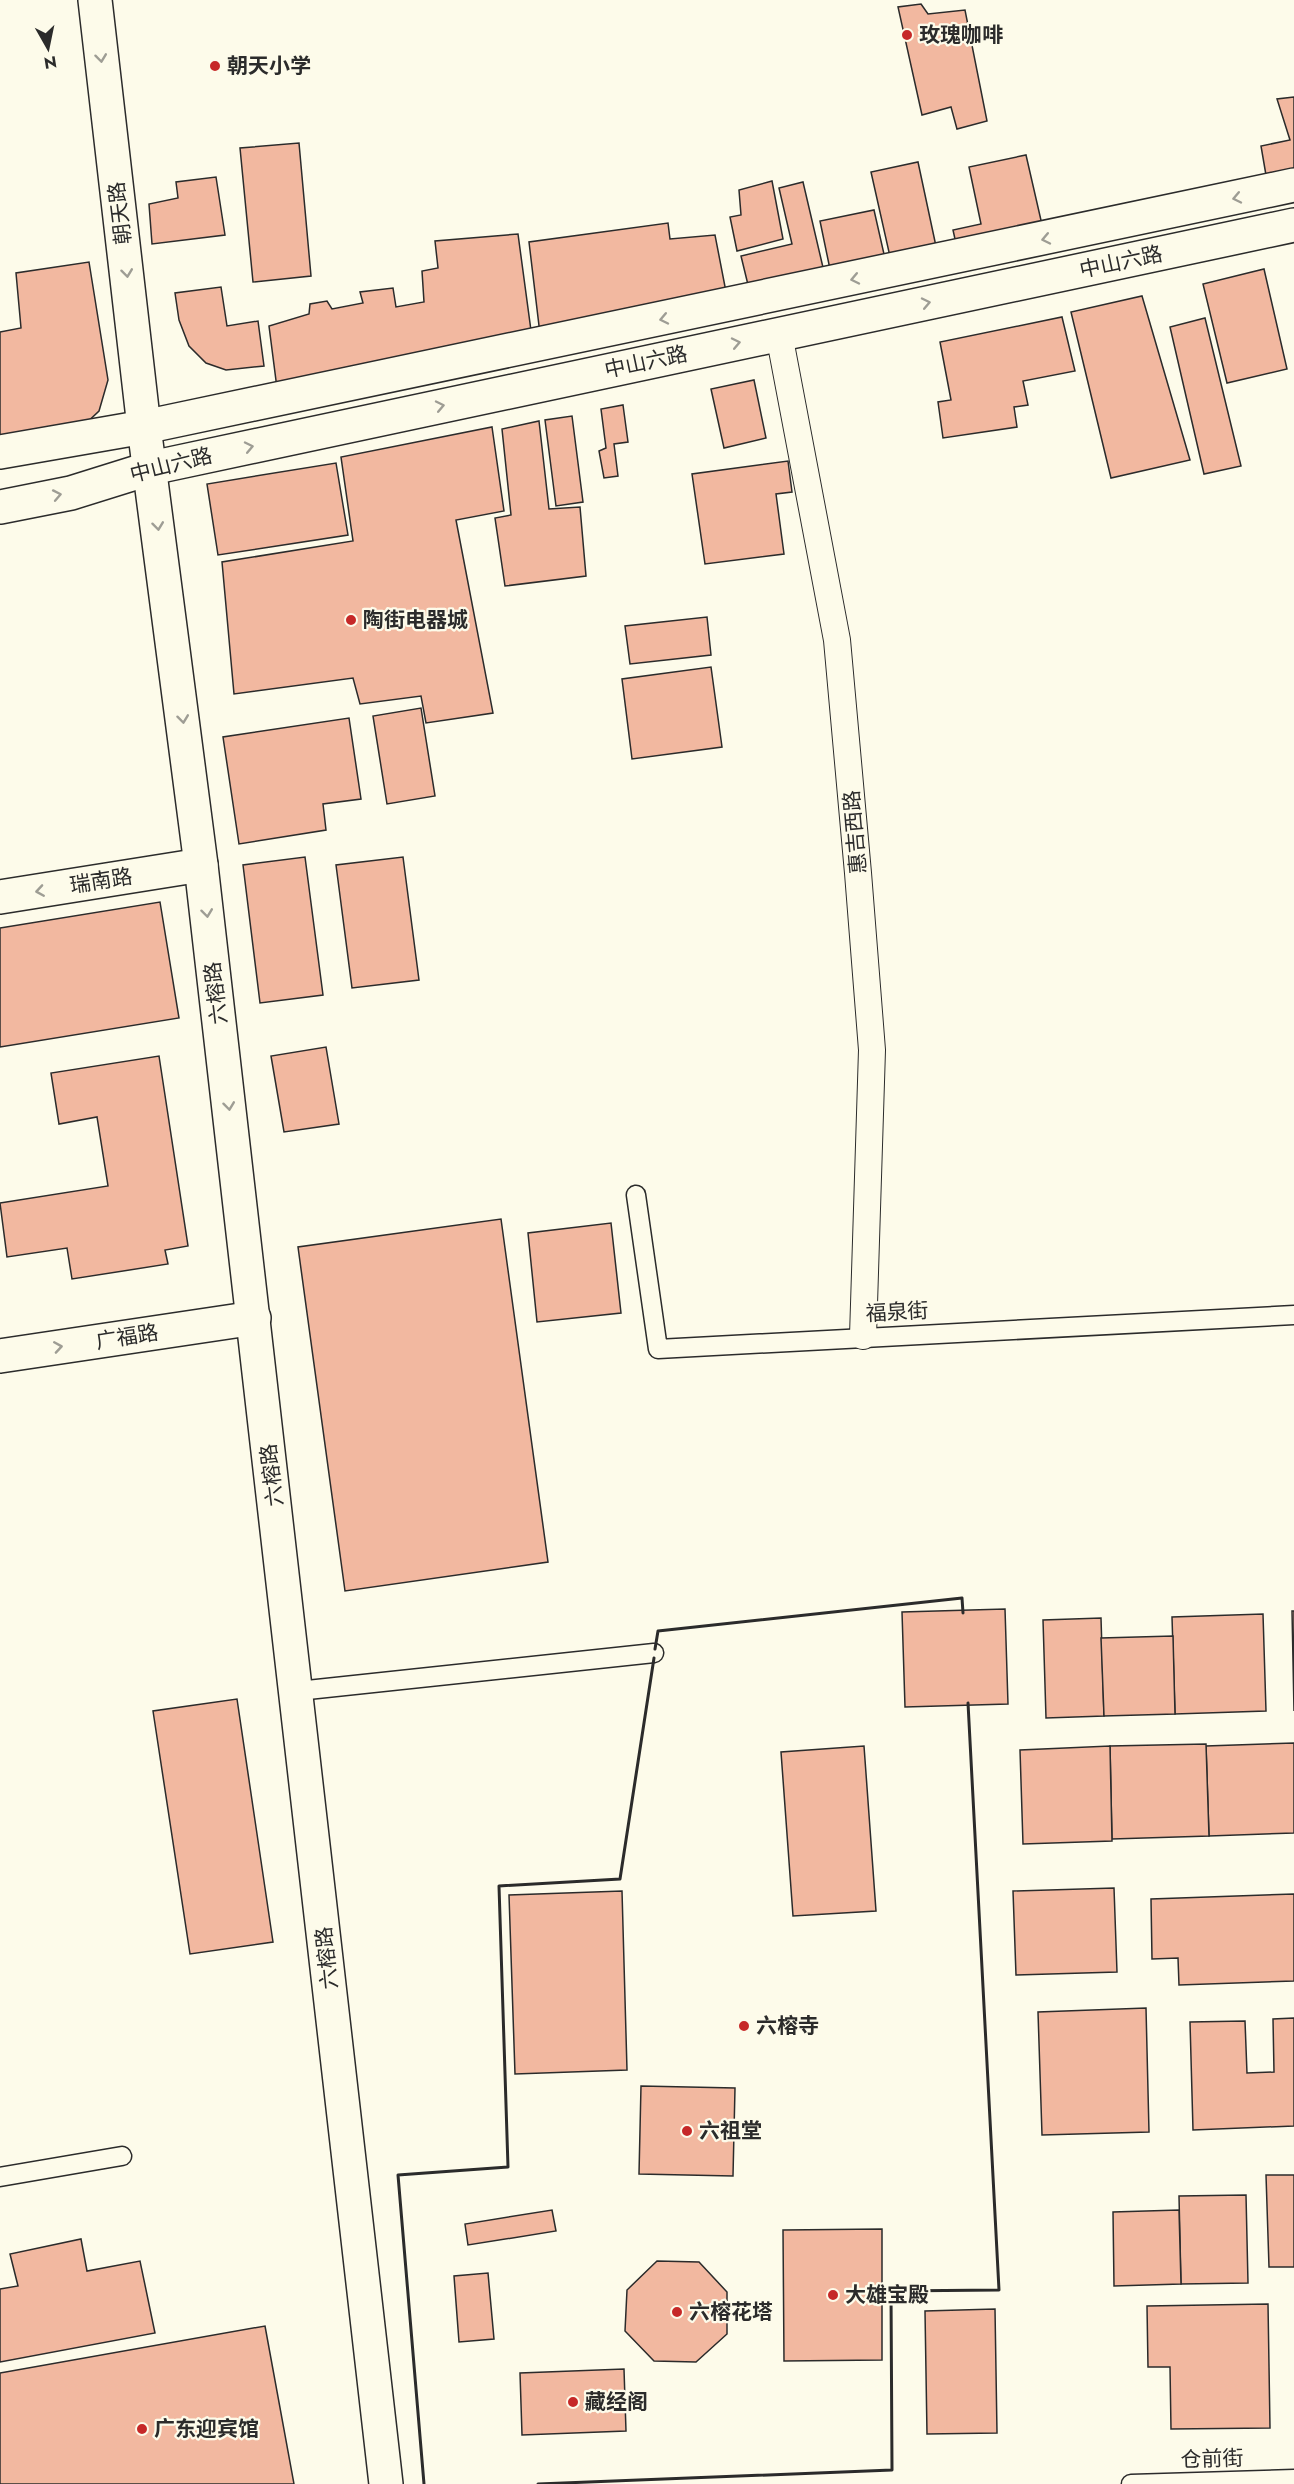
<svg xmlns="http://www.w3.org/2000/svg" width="1294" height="2484" font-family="Jost,'Noto Sans SC',sans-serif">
  <rect width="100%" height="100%" fill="#fdfbea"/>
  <!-- building -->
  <g fill="#f2b8a0" stroke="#2b2b2b" stroke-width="1.5">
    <polygon points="921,4 928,14 965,10 987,121 957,129 951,107 922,115 898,7"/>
    <polygon points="1294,97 1294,176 1267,181 1261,146 1290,140 1277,99"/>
    <polygon points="299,143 311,276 253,282 240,148"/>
    <polygon points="1026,155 1043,229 957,248 953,230 981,224 969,167"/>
    <polygon points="918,162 937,251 891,261 871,172"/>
    <polygon points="216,177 225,235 152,244 149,204 178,198 176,182"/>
    <polygon points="772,181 783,239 737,251 730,217 741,215 739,190"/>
    <polygon points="803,182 825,276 750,293 741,256 792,244 779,188"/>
    <polygon points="874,210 886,263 831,274 820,221"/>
    <polygon points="668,223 670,239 715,235 727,297 540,334 529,242"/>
    <polygon points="518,234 532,338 278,396 269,326 309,314 310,304 327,301 332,309 363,303 360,292 393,288 396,307 424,302 422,271 438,268 435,241"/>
    <polygon points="89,262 108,380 99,411 82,427 0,444 0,332 21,328 16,273"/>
    <polygon points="1264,269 1287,369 1227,383 1203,284"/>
    <polygon points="221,287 227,326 258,321 264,366 226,370 206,363 189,346 179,320 175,293"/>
    <polygon points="1142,296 1190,460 1111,478 1071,312"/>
    <polygon points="1062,317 1075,371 1023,381 1028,405 1014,407 1017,427 943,438 938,402 951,400 940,342"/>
    <polygon points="1205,318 1241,466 1204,474 1170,327"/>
    <polygon points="754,380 766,438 724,448 711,389"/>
    <polygon points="623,405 628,442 614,444 618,476 604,478 599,451 606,448 601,409"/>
    <polygon points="572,416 583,502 556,506 545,420"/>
    <polygon points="539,421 549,509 580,507 586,576 505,586 495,518 511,515 502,429"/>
    <polygon points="492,427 504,511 456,520 493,713 426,723 421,696 360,704 353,678 234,694 222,562 353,541 341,457"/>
    <polygon points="788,461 792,492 776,494 784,554 705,564 692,474"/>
    <polygon points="336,463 348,535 218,555 207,484"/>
    <polygon points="707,617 711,655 630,664 625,626"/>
    <polygon points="711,667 722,747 632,759 622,679"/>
    <polygon points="421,708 435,796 387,804 373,716"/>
    <polygon points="349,718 361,799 323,804 326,830 239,844 223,737"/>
    <polygon points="305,857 323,995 260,1003 243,865"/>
    <polygon points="403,857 419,980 352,988 336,865"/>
    <polygon points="160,902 179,1018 0,1047 0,928"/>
    <polygon points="326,1047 339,1124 284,1132 271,1056"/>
    <polygon points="159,1056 188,1246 165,1250 168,1264 72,1279 67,1248 7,1257 0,1203 108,1186 97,1117 59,1124 51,1073"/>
    <polygon points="501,1219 548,1562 345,1591 298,1247"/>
    <polygon points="611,1223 621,1313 537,1322 528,1233"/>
    <polygon points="1005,1609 1008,1704 905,1707 902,1612"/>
    <polygon points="1292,1611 1294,1611 1294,1711"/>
    <polygon points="1263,1614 1266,1711 1175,1714 1172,1617"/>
    <polygon points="1101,1618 1104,1716 1046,1718 1043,1620"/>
    <polygon points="1173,1636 1175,1714 1104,1716 1101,1638"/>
    <polygon points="237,1699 273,1942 190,1954 153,1711"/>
    <polygon points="1294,1743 1294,1833 1209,1836 1206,1746"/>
    <polygon points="1206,1744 1209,1836 1112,1839 1110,1746"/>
    <polygon points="864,1746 876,1911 793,1916 781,1752"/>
    <polygon points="1110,1746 1112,1841 1023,1844 1020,1750"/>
    <polygon points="1114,1888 1117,1972 1016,1975 1013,1891"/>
    <polygon points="622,1891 627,2070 515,2074 509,1895"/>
    <polygon points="1294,1894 1294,1981 1179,1985 1178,1958 1152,1959 1151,1899"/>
    <polygon points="1146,2008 1149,2132 1042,2135 1038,2012"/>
    <polygon points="1294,2018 1294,2126 1193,2130 1190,2022 1245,2021 1247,2073 1274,2072 1273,2019"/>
    <polygon points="641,2086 735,2088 733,2176 639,2174"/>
    <polygon points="1266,2175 1294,2175 1294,2267 1269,2267"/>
    <polygon points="1246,2195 1248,2283 1181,2284 1179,2196"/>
    <polygon points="552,2210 556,2231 468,2245 465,2224"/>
    <polygon points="1179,2210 1181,2284 1114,2286 1113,2212"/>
    <polygon points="882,2229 882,2360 784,2361 783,2230"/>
    <polygon points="81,2239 87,2271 140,2261 155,2333 0,2362 0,2289 18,2286 10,2254"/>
    <polygon points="657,2261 699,2262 727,2292 727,2334 696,2362 654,2361 625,2331 627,2290"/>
    <polygon points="488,2273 494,2339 459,2342 454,2276"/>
    <polygon points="1268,2304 1270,2428 1171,2429 1170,2367 1148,2367 1147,2306"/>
    <polygon points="995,2309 997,2433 927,2434 925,2311"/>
    <polygon points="265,2326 294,2484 0,2484 0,2373"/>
    <polygon points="624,2369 626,2431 522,2435 520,2373"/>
  </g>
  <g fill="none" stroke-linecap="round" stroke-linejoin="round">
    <defs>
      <g id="service">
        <polyline points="636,1195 658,1349 1294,1315"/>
        <polyline points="298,1691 654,1653"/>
        <polyline points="0,2177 122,2156"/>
        <polyline points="1131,2484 1294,2479"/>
      </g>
      <polyline id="pedestrian" points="779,334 837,640 858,873 872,1050 863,1336"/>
      <g id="minor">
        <polyline points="0,897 201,865"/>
        <polyline points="0,1356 254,1318"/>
      </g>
      <polyline id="tertiary" points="95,0 144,427 201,865 386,2484"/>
      <g id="primary">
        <polyline points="0,452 144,427 1294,185"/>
        <polyline points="0,507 71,493 151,468 1294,225"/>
      </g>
    </defs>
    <!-- service casing -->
    <use href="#service" stroke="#2b2b2b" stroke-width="21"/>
    <!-- pedestrian casing -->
    <use href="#pedestrian" stroke="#2b2b2b" stroke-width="28"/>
    <!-- minor casing -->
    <use href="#minor" stroke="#2b2b2b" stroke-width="36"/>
    <!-- tertiary casing -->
    <use href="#tertiary" stroke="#2b2b2b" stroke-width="36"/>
    <!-- primary casing -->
    <use href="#primary" stroke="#2b2b2b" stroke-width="36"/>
    <!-- service -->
    <use href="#service" stroke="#fdfbea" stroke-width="18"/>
    <!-- pedestrian -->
    <use href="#pedestrian" stroke="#fdfbea" stroke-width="26"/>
    <!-- minor -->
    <use href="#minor" stroke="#fdfbea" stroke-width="33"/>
    <!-- tertiary -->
    <use href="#tertiary" stroke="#fdfbea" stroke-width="33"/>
    <!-- primary -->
    <use href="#primary" stroke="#fdfbea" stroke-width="33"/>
    <!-- wall -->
    <g stroke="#2b2b2b" stroke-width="3">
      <polyline points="655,1649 658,1631 962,1598 963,1613"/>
      <polyline points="424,2484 398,2175 508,2167 499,1886 620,1879 654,1658"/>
      <polyline points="538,2484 892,2470 891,2291 999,2290 968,1703"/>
    </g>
  </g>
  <!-- one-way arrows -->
  <defs><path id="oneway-chevron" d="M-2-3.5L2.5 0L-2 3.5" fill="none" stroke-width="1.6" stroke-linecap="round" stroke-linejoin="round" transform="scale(1.5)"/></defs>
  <g stroke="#9e9d94">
    <use href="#oneway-chevron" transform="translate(101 58) rotate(83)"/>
    <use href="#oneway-chevron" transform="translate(1237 198) rotate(168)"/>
    <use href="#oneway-chevron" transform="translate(1046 239) rotate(168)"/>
    <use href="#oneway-chevron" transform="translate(127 273) rotate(83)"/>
    <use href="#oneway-chevron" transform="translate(855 279) rotate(168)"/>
    <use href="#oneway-chevron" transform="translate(926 303) rotate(-12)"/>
    <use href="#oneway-chevron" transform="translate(664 319) rotate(168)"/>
    <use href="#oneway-chevron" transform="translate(736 343) rotate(-12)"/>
    <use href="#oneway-chevron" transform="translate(440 406) rotate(-12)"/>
    <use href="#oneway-chevron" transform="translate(249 447) rotate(-12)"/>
    <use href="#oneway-chevron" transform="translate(57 495) rotate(-11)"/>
    <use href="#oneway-chevron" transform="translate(158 526) rotate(83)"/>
    <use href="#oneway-chevron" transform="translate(183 719) rotate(83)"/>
    <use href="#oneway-chevron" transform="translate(40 891) rotate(171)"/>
    <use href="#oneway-chevron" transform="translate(207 913) rotate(83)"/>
    <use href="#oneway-chevron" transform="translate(229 1106) rotate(83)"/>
    <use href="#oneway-chevron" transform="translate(58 1347) rotate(-9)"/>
  </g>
  <!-- markers -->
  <g fill="#c62828" stroke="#fdfbea" stroke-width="2">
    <circle cx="907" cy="35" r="6"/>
    <circle cx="215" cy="66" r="6"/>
    <circle cx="351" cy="620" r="6"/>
    <circle cx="744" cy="2026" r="6"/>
    <circle cx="687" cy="2131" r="6"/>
    <circle cx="833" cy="2295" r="6"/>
    <circle cx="677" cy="2312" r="6"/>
    <circle cx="573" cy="2402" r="6"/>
    <circle cx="142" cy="2429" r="6"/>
  </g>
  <g text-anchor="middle" stroke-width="4.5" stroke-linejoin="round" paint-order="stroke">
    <!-- poi labels -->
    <g font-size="21" font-weight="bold" fill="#2b2b2b" stroke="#fdfbea" text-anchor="start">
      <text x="919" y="42">玫瑰咖啡</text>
      <text x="227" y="73">朝天小学</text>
      <text x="363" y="627">陶街电器城</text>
      <text x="756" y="2033">六榕寺</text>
      <text x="699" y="2138">六祖堂</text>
      <text x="845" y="2302">大雄宝殿</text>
      <text x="689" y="2319">六榕花塔</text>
      <text x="585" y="2409">藏经阁</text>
      <text x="154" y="2436">广东迎宾馆</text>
    </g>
    <!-- street labels -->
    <g font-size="21" fill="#2b2b2b" stroke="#fdfbea">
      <text transform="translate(120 213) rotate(-97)" y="7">朝天路</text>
      <text transform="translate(1121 262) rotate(-12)" y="7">中山六路</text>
      <text transform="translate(646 362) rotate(-12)" y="7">中山六路</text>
      <text transform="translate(171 465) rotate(-14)" y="7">中山六路</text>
      <text transform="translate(855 832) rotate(-95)" y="7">惠吉西路</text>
      <text transform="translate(101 881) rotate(-9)" y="7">瑞南路</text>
      <text transform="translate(216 993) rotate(-97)" y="7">六榕路</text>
      <text transform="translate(897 1312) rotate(-3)" y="7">福泉街</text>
      <text transform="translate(127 1337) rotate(-9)" y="7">广福路</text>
      <text transform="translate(272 1475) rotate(-97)" y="7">六榕路</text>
      <text transform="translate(327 1958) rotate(-96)" y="7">六榕路</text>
      <text transform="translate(1212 2459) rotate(-2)" y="7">仓前街</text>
    </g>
  </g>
  <!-- north arrow -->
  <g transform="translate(48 48) rotate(171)" stroke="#fdfbea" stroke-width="4.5" paint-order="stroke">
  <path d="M0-4.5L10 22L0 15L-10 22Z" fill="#2b2b2b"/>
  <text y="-9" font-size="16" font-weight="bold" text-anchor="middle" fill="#2b2b2b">N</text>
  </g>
</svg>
